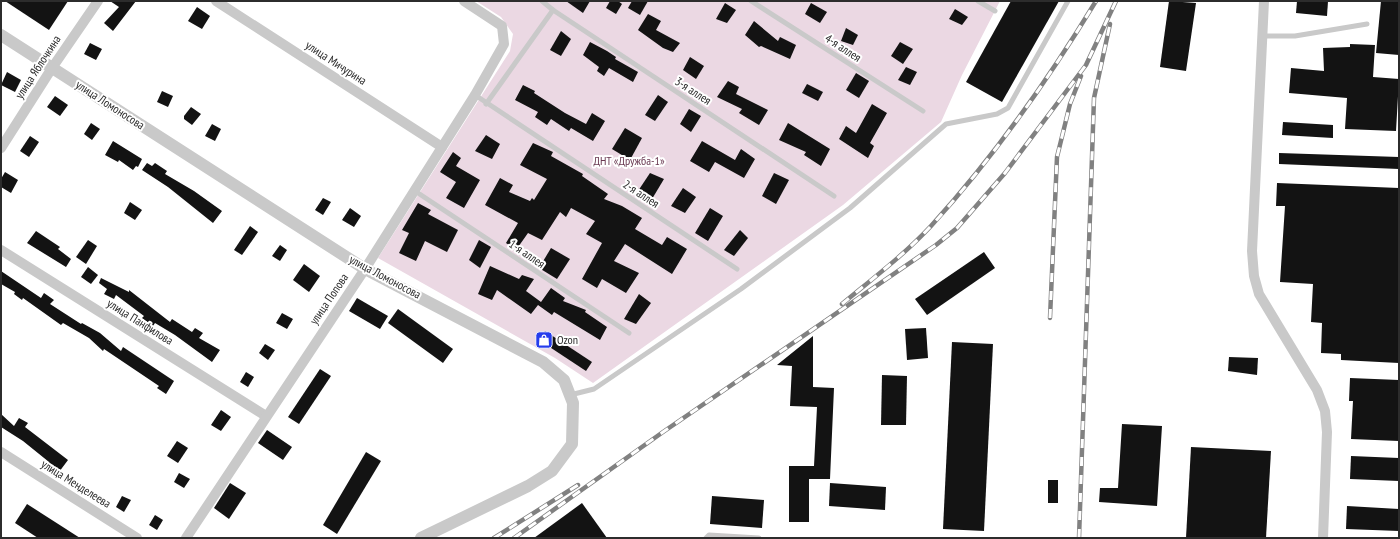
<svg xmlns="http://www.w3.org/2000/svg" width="1400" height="539" font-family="'PT Sans Narrow',sans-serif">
  <rect width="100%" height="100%" fill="#fff"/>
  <!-- green -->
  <polygon fill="#ebd8e3" points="476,1 1000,1 962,75 941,122 843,205 593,383 555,358 378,258 510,51 513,34 501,17"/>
  <!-- building -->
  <g fill="#131313">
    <polygon points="5,1 68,1 49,30"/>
    <polygon points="110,1 136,1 113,31 104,23 119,7"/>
    <polygon points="566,1 590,1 583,13"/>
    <polygon points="610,1 618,1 622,4 616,14 606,8"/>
    <polygon points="632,1 648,1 640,15 628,8"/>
    <polygon points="1011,1 1059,1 1002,102 966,82"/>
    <polygon points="1169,1 1196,3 1186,71 1160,67"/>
    <polygon points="1297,1 1328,1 1327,16 1296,13"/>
    <polygon points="1381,1 1399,1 1399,55 1376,53"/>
    <polygon points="725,3 736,10 727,23 716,19"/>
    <polygon points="811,3 827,12 820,23 805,14"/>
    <polygon points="197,7 210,16 202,29 188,21"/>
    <polygon points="955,9 968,17 962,25 949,19"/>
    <polygon points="648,14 661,21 656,30 680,43 673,52 663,48 638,30"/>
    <polygon points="754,21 778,41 780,37 796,45 790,59 761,46 759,47 745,35"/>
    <polygon points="846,28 858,35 853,45 841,41"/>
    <polygon points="561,31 571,39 561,56 550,50"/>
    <polygon points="590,42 607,51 616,57 615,59 638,72 633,82 609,68 604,76 597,71 599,67 583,55"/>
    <polygon points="900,42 913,49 903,64 891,56"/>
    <polygon points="90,43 102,49 96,60 84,54"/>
    <polygon points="1350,44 1375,45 1373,77 1399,79 1396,131 1345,129 1347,98 1289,93 1291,68 1324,71 1323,48 1350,47"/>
    <polygon points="690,57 704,66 696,79 683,70"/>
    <polygon points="906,67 917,72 910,85 898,80"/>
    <polygon points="7,72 21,80 15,92 1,85"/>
    <polygon points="856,73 869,81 859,98 846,90"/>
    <polygon points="728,81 739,87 736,94 768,110 759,125 739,113 742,109 717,97"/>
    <polygon points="807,84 823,92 818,101 802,93"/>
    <polygon points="523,85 535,91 534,93 565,113 586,124 592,113 605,121 593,141 571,128 569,131 551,119 547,125 535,117 538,112 515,100"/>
    <polygon points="162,91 173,96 168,107 157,102"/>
    <polygon points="658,95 668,102 655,121 645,115"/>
    <polygon points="55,96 68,105 60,116 47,107"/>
    <polygon points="872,104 887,113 870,143 874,146 868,158 839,139 846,126 856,133"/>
    <polygon points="191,107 201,114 192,125 184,119 184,116"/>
    <polygon points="689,109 701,116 691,132 680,124"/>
    <polygon points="1283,122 1333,125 1333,138 1282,135"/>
    <polygon points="91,123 100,129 92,140 84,134"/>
    <polygon points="788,123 830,149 821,166 804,155 806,152 779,140"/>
    <polygon points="212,124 221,129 215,141 205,136"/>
    <polygon points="625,128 642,138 630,160 612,149"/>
    <polygon points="486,135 500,144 492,159 475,151"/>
    <polygon points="30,136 39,142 29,157 20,151"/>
    <polygon points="113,141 142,159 138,167 136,166 133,170 119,160 118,162 105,155"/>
    <polygon points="702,141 735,160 741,149 755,159 744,178 715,162 709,172 690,161"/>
    <polygon points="533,143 553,152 551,156 583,174 582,176 608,194 604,199 622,206 642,218 635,229 662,245 667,237 687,249 672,274 625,244 614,261 639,273 626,293 602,279 597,288 582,279 602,243 586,234 595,221 571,208 566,217 560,212 542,240 528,233 516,250 506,243 518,223 485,205 500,178 513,185 509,192 530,201 532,198 534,200 547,179 520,165"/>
    <polygon points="453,152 461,158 456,166 480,180 464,208 446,198 456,182 440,172"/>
    <polygon points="1279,153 1399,157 1399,169 1279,164"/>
    <polygon points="147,163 152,166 155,163 167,171 165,174 194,191 222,211 213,223 168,187 142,170"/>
    <polygon points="5,172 18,180 11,193 1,187 1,179"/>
    <polygon points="650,173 664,179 652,199 638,191"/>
    <polygon points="774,173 789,180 776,204 762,196"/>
    <polygon points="1277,183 1399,188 1399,363 1341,360 1341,354 1321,353 1322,323 1311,322 1313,284 1280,282 1285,206 1276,206"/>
    <polygon points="683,188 696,197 685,213 671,206"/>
    <polygon points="323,198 331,202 323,215 315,210"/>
    <polygon points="130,202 142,210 135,220 124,213"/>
    <polygon points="418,203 431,210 428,214 458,230 447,252 425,241 416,261 399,253 409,233 402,230"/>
    <polygon points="350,208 361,216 354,227 342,220"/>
    <polygon points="710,208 723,216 708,241 695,233"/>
    <polygon points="250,226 258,232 242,255 234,250"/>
    <polygon points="740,230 748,238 734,256 724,250"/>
    <polygon points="36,231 60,247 58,249 71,259 66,267 27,243"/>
    <polygon points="88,240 97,246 86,264 76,257"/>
    <polygon points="479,240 491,247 480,268 469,260"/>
    <polygon points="280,245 287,250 280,261 272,256"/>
    <polygon points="551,248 570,259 557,279 539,268"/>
    <polygon points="984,252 995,268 927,315 915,299"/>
    <polygon points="304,264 320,276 309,292 293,280"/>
    <polygon points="490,266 519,279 522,275 534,279 526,291 541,302 551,288 565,298 563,301 586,310 585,312 607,327 600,340 554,312 552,315 538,305 531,314 497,290 492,300 478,294"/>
    <polygon points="88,267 98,275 91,284 81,277"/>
    <polygon points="1,271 41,298 44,293 54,300 50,304 81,324 82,323 100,333 121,351 123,347 174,381 166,394 157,388 159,386 104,349 103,351 89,338 63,323 61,325 23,298 22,300 14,294 15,292 1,284"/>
    <polygon points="101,278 129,292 129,290 170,322 172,319 192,332 195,328 203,333 199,338 220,350 212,362 175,335 155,323 153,326 142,318 144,316 116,295 114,299 104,294 107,289 99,283"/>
    <polygon points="639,294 651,303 636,324 624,319"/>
    <polygon points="357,298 388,316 380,329 349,311"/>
    <polygon points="398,309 453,349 443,363 388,323"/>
    <polygon points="282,313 293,319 287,329 276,323"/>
    <polygon points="926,328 928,358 907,360 905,329"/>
    <polygon points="545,331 592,362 586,371 539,340"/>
    <polygon points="813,336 813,387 834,388 830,479 809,479 809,522 789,522 789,466 814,466 817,407 790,406 792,366 777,365"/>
    <polygon points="952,342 993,344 984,531 943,529"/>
    <polygon points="265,344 275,350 268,360 259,353"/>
    <polygon points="1229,357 1258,358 1257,375 1228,371"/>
    <polygon points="320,369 331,376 299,424 288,417"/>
    <polygon points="246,372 254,377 248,387 240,382"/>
    <polygon points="882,375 907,376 906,425 881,425"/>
    <polygon points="1350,378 1399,380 1399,441 1351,439 1353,401 1349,401"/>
    <polygon points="221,410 231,417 221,431 211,425"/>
    <polygon points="1,414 14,426 19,418 28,423 25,427 68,460 59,472 48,465 49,462 23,441 1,427"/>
    <polygon points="1122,424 1162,426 1157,506 1099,502 1100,488 1118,488"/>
    <polygon points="267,430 292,447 283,460 258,443"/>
    <polygon points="177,441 188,448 178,463 167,456"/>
    <polygon points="1191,447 1271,451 1266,538 1186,538"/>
    <polygon points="366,452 381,461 337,534 323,525"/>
    <polygon points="1351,456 1399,458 1399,481 1350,479"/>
    <polygon points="179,473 190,479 184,488 174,482"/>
    <rect x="1048" y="480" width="10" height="23"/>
    <polygon points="230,483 246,493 229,519 214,508"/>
    <polygon points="830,483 886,487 885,510 829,506"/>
    <polygon points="122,496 131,500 124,512 116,507"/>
    <polygon points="712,496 764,500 762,528 710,524"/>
    <polygon points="582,503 607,538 534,538"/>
    <polygon points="27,504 80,538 38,538 15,523"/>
    <polygon points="1347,506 1399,509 1399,531 1346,529"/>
    <polygon points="155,515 163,520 157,530 149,525"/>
  </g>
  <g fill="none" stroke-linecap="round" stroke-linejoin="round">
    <!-- service -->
    <g stroke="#c9c9c9" stroke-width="5">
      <polyline points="542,1 553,10 834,196"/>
      <polyline points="751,1 923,111"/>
      <polyline points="978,1 995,11"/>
      <polyline points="1263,36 1295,36 1367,24"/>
      <polyline points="475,95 737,269"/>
      <polyline points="486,104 553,10"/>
      <polyline points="415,191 629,333"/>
      <polyline points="570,395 594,389 741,289 850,208 946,124 997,114 1008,108 1068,1"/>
      <polyline points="706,538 709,535 759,538"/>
    </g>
    <!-- minor -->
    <g stroke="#c9c9c9" stroke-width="10">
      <polyline points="216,1 442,147"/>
      <polyline points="1264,1 1252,251 1254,276 1259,294 1317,390 1325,411 1327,432 1323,538"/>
      <polyline points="1,148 52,68 98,1"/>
      <polyline points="1,250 266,416"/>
      <polyline points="1,452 137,538"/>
      <polyline points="186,538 365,269 475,95 504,44 502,26 464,1"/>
    </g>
    <!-- tertiary -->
    <polyline stroke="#c9c9c9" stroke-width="12" points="1,35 365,269 543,362 564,380 573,403 572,444 552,471 528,486 421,538"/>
    <defs>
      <g id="rail">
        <path d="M842 304C872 279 904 255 931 226 994 157 1048 80 1096 1"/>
        <polyline points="1050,318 1057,157 1070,104 1081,76"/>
        <polyline points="494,538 578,485"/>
        <polyline points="514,538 663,432 936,245 957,228 1005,173 1086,65 1116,1"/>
        <polyline points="1079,538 1094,98 1110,24"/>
      </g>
    </defs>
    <!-- rail casing -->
    <use href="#rail" stroke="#818181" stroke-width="4.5"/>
    <!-- rail -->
    <use href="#rail" stroke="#fff" stroke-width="3" stroke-dasharray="9" stroke-linecap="butt"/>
  </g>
  <!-- icons -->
  <defs>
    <symbol id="shop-square" viewBox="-11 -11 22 22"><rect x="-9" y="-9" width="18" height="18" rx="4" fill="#253cec" stroke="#fff"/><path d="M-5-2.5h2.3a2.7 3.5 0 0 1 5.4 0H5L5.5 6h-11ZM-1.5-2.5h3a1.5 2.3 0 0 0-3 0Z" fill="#fff"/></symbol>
  </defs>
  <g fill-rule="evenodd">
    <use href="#shop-square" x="534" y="330" width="20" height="20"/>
  </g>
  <g text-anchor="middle" stroke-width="4" stroke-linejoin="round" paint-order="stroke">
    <!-- street labels -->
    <g font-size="12" fill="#2c2c2c" stroke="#fff">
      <text transform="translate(843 48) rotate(33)" y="4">4-я аллея</text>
      <text transform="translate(336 63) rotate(33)" y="4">улица Мичурина</text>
      <text transform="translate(38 67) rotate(-57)" y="4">улица Яблочкина</text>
      <text transform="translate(693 91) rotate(33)" y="4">3-я аллея</text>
      <text transform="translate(110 105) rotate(33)" y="4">улица Ломоносова</text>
      <text transform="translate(641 194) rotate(33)" y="4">2-я аллея</text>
      <text transform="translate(527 254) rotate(34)" y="4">1-я аллея</text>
      <text transform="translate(385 277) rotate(28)" y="4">улица Ломоносова</text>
      <text transform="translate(329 299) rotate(-56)" y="4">улица Попова</text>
      <text transform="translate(140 322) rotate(32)" y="4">улица Панфилова</text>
      <text transform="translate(76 484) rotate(32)" y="4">улица Менделеева</text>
    </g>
    <!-- park labels -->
    <g font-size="12" fill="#693851" stroke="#fff">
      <text x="629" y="165">ДНТ «Дружба-1»</text>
    </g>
    <!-- poi labels -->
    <g font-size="12" fill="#2c2c2c" stroke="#fff" text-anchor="start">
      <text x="557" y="344">Ozon</text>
    </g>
  </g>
  <!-- border -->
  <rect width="1400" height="539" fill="none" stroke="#2c2c2c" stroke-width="4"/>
</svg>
